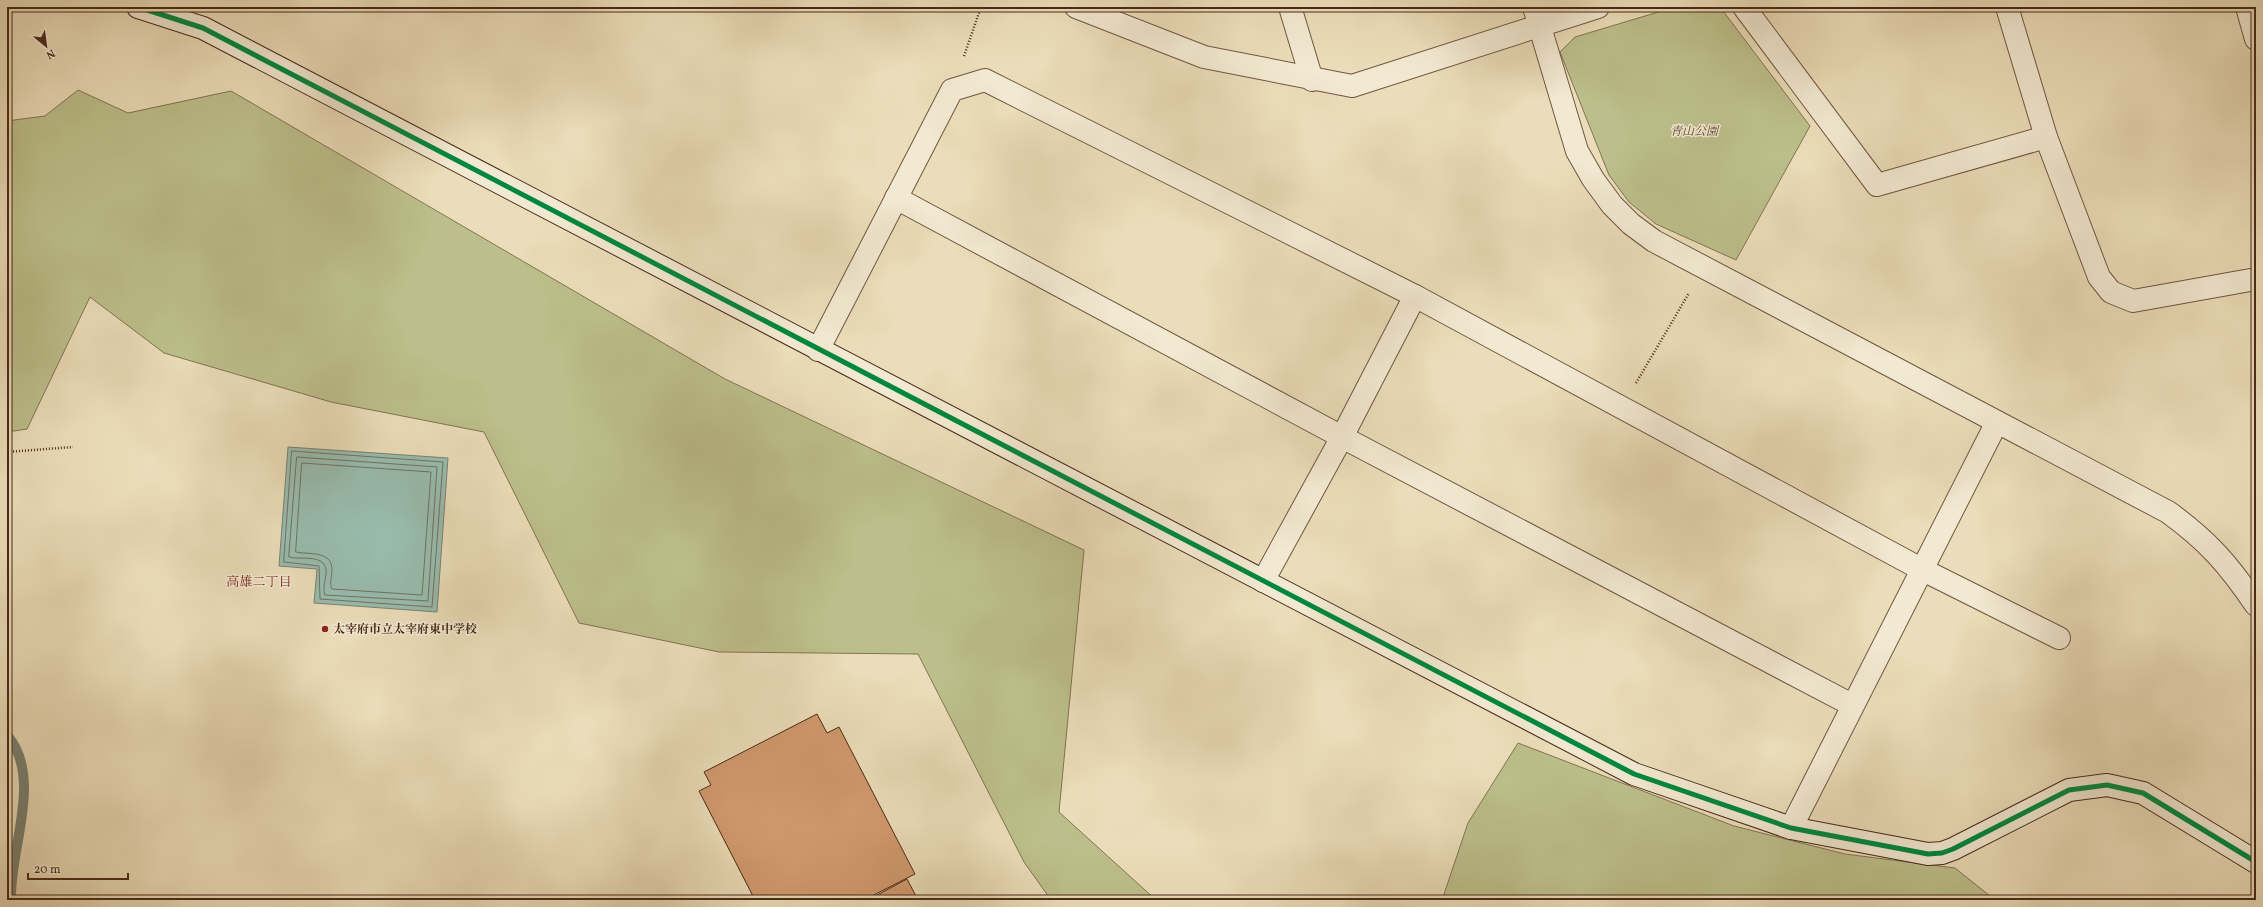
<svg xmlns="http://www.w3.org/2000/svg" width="2263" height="907" font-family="Vollkorn,'Noto Serif JP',serif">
  <rect width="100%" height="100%" fill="#ebddb9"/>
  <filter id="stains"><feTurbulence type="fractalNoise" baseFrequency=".005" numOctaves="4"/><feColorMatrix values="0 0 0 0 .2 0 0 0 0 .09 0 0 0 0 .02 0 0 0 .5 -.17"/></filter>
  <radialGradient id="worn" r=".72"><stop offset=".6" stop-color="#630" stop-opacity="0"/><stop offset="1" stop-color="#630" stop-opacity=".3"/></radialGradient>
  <!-- green -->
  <g fill="#bcbf8b" stroke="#827452">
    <polygon points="1675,7 1720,7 1810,126 1736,260 1656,224 1629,202 1609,175 1560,52 1575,37"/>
    <polygon points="78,90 128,113 231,91 725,379 1084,550 1059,812 1156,900 1051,900 1024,862 918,654 719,652 579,623 484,432 331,402 164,353 90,297 27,429 7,432 7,121 45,116"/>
    <polygon points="1518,743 1734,826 1845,854 1955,868 1995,900 1442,900 1468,823"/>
  </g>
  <!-- water -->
  <polygon fill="#98bcae" stroke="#788172" points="288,447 448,458 437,612 314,603 317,569 279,566"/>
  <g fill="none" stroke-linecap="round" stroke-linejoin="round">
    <!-- shore -->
    <g stroke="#707263" stroke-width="1">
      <polygon points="292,451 443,462 432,607 320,599 319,566 284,562"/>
      <path d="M297 457 437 467 428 601 325 595C321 586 330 572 324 564 317 555 298 560 289 557Z"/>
      <path d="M302 463 431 472 422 595 332 589C329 584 332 576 332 570 332 550 309 555 296 552Z"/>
    </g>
    <!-- stream -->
    <path stroke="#788172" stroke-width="10" d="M7 735C44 778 9 849 11 900"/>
  </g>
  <!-- building -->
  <g fill="#d1996e" stroke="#482918">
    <polygon points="7,46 11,46 7,101"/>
    <polygon points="817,714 827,733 839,727 915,874 864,900 755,900 699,791 711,785 704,772"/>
    <polygon points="907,879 918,900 868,900"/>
  </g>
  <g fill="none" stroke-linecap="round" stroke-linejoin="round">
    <defs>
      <g id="street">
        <polyline points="1076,7 1204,57 1352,86 1598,7"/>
        <polyline points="1290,7 1312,80"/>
        <path d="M1534 7 1577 151 1593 179 1612 205 1631 224 1654 241 2168 512C2208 541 2228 564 2256 605"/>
        <polyline points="1744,7 1877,185 2046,137"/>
        <polyline points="2007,7 2046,137 2099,277 2111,292 2133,301 2256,279"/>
        <polyline points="2247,7 2256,39"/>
        <polyline points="896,198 1342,437 1852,705"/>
        <polyline points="818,350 952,90 985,80 1415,296 1921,569 2059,638"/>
        <polyline points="1263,581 1342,437 1415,296"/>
        <polyline points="1791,828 1997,422"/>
      </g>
      <polyline id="secondary" points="138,7 203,28 1634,774 1791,828 1928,854 1942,853 1953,849 2069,790 2107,785 2143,793 2256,862"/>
    </defs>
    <!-- street casing -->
    <use href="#street" stroke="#715640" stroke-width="24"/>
    <!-- secondary casing -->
    <use href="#secondary" stroke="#482918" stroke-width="24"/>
    <!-- path -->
    <g stroke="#482918" stroke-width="2.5" stroke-dasharray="1 2" stroke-linecap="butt">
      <polyline points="964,56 981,7"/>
      <polyline points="1636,383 1689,293"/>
      <polyline points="7,452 73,447"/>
    </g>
    <!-- street -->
    <use href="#street" stroke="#f2e9d2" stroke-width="22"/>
    <!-- secondary -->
    <use href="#secondary" stroke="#f2e9d2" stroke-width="22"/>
    <defs>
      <polyline id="cycleway" points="138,7 203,28 1634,774 1791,828 1928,854 1942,853 1953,849 2069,790 2107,785 2143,793 2256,862"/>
    </defs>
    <!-- cycleway casing -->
    <use href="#cycleway" stroke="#f2e9d2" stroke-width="8"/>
    <!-- cycleway -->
    <use href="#cycleway" stroke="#00873e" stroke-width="5"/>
  </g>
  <!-- markers -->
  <circle fill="#8f2418" stroke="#f2e9d2" stroke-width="1.5" cx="325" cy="629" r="4"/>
  <g text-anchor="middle" stroke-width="3" stroke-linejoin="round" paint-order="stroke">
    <!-- park labels -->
    <g font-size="12" font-style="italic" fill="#5f472f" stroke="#f2e9d2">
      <text x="1694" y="135">青山公園</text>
    </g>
    <!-- poi labels -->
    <g font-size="12" font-weight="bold" fill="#482918" stroke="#f2e9d2" text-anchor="start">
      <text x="333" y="633">太宰府市立太宰府東中学校</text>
    </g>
    <!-- neighbourhood labels -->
    <g font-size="13" fill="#7a1f14" stroke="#f2e9d2">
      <text x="259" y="586">高雄二丁目</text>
    </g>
  </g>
  <!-- margin -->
  <rect width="2263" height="907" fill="none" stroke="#ebddb9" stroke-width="24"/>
  <rect x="8" y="8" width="2247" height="891" fill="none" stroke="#482918" stroke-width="2"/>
  <rect x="12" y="12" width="2239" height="883" fill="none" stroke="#482918"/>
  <!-- north arrow -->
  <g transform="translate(46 46) rotate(151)" stroke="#f2e9d2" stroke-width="3" paint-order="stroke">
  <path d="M0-3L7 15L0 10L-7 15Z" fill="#482918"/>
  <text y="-6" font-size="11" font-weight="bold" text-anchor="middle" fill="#482918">N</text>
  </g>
  <!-- scale -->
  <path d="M28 873v6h100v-6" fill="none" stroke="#482918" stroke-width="2"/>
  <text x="34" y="873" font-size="12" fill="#482918" stroke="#f2e9d2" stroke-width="3" paint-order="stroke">20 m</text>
  <rect width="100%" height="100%" filter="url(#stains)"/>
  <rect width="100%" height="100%" fill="url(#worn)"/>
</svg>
